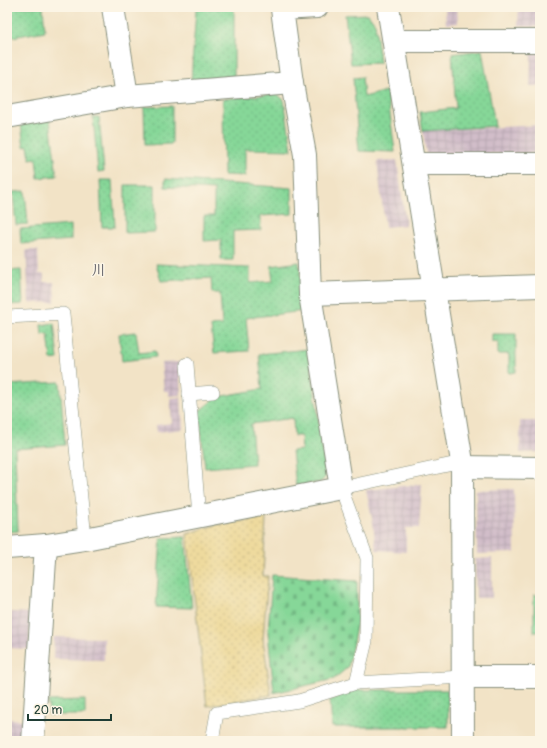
<svg xmlns="http://www.w3.org/2000/svg" width="547" height="748" font-family="Pangolin,'Klee One',sans-serif">
  <defs>
    <pattern id="industrial-grid" width="8" height="8" patternUnits="userSpaceOnUse"><rect width="8" height="8" fill="#d1bdc9"/><path d="M0 4h8M4 0v8" fill="none" stroke="#b3a3ad"/></pattern>
    <pattern id="grass-dots" width="8" height="8" patternUnits="userSpaceOnUse"><rect width="8" height="8" fill="#86d798"/><path d="M2 2h.1M6 6h.1" fill="none" stroke="#73b984" stroke-width="1.8" stroke-linecap="round"/></pattern>
    <pattern id="sand-dots" width="8" height="8" patternUnits="userSpaceOnUse"><rect width="8" height="8" fill="#eeda9e"/><path d="M2 2h.1M6 6h.1" fill="none" stroke="#ccbc89" stroke-width="1.8" stroke-linecap="round"/></pattern>
    <pattern id="cemetery-stones" width="16" height="16" patternUnits="userSpaceOnUse"><rect width="16" height="16" fill="#86d798"/><path d="M2 7V4a2 2 0 0 1 4 0v3zM10 15v-3a2 2 0 0 1 4 0v3z" fill="#73b984"/></pattern>
  </defs>
  <rect width="100%" height="100%" fill="#fcf5e5"/>
  <filter id="ink" filterUnits="userSpaceOnUse"><feTurbulence type="fractalNoise" baseFrequency=".025" numOctaves="2"/><feDisplacementMap in="SourceGraphic" scale="8" xChannelSelector="R" yChannelSelector="G"/><feConvolveMatrix kernelMatrix="1 2 1 2 8 2 1 2 1" color-interpolation-filters="sRGB"/></filter>
  <filter id="wash" filterUnits="userSpaceOnUse"><feTurbulence type="fractalNoise" baseFrequency=".012" numOctaves="4" result="noise"/><feDisplacementMap in="SourceGraphic" scale="16" xChannelSelector="R" yChannelSelector="G"/><feGaussianBlur stdDeviation="0.9" result="paint"/><feColorMatrix in="noise" values="0 0 0 0 0 0 0 0 0 0 0 0 0 0 0 0 0 1.4 0 .05"/><feComposite in="paint" operator="in"/></filter>
  <g filter="url(#wash)">
    <rect width="100%" height="100%" fill="#f2e3c6"/>
    <!-- industrial -->
    <g fill="url(#industrial-grid)">
      <polygon points="445,7 457,7 458,23 446,24"/>
      <polygon points="519,7 540,7 540,27 518,26"/>
      <polygon points="531,53 540,53 540,86 530,86"/>
      <polygon points="7,78 10,78 12,105 7,106"/>
      <polygon points="540,125 540,153 426,154 423,131"/>
      <polygon points="397,160 406,225 385,227 377,161"/>
      <polygon points="26,250 38,250 39,274 44,274 44,282 54,282 55,302 29,303"/>
      <polygon points="179,362 181,395 169,396 169,391 164,391 161,363"/>
      <polygon points="181,397 183,429 157,432 156,425 172,423 170,398"/>
      <polygon points="520,421 540,421 540,452 520,453"/>
      <polygon points="422,484 419,528 406,528 406,552 376,550 373,523 366,490"/>
      <polygon points="514,489 515,553 477,554 476,490"/>
      <polygon points="492,558 492,598 476,598 475,559"/>
      <polygon points="11,612 31,613 29,649 7,648 7,633 10,633"/>
      <polygon points="54,637 104,638 104,660 53,659"/>
      <polygon points="7,719 25,720 24,741 8,741"/>
    </g>
    <!-- grass -->
    <g fill="url(#grass-dots)" stroke="#528a66">
      <polygon points="7,7 43,7 45,31 7,38"/>
      <polygon points="234,8 234,76 191,81 196,9"/>
      <polygon points="368,14 375,23 380,63 351,64 345,15"/>
      <polygon points="482,50 495,126 423,131 420,112 456,108 452,54"/>
      <polygon points="362,77 364,97 387,91 395,152 359,151 353,78"/>
      <polygon points="277,94 284,100 292,150 245,149 245,176 224,175 223,99"/>
      <polygon points="172,106 172,144 145,145 144,107"/>
      <polygon points="93,117 99,117 104,171 98,172"/>
      <polygon points="50,120 57,176 38,178 36,158 30,159 28,146 24,147 21,124"/>
      <polygon points="165,179 292,188 292,214 260,216 261,230 233,231 233,260 221,260 221,240 204,241 204,216 214,216 214,190 165,187"/>
      <polygon points="100,180 112,180 115,227 102,227"/>
      <polygon points="125,185 155,185 155,232 125,233"/>
      <polygon points="25,191 28,224 16,225 13,192"/>
      <polygon points="71,225 71,240 21,244 20,229"/>
      <polygon points="299,262 304,311 246,318 249,351 214,353 211,326 222,325 220,293 212,293 211,278 161,281 156,264 250,268 250,283 273,281 271,266"/>
      <polygon points="21,270 23,304 7,305 7,271"/>
      <polygon points="54,323 58,359 51,360 48,334 42,335 41,325"/>
      <polygon points="136,332 139,353 155,351 156,357 122,361 119,334"/>
      <polygon points="492,334 516,334 516,372 509,373 509,354 498,354 498,341 492,342"/>
      <polygon points="309,349 326,476 321,482 296,486 292,451 302,450 301,436 294,436 293,418 251,424 254,464 205,468 199,411 217,397 262,389 259,354"/>
      <polygon points="60,382 65,445 15,449 18,531 7,532 7,385"/>
      <polygon points="185,537 192,608 156,607 161,538"/>
      <rect x="534" y="595" width="6" height="37"/>
      <polygon points="355,690 448,690 448,727 332,727 330,700"/>
      <polygon points="85,700 85,715 49,715 48,701"/>
    </g>
    <!-- sand -->
    <polygon fill="url(#sand-dots)" stroke="#868c69" points="266,518 263,576 268,576 263,639 271,695 207,706 187,534 215,525"/>
    <!-- cemetery -->
    <polygon fill="url(#cemetery-stones)" stroke="#528a66" points="272,575 357,581 357,622 348,667 334,679 274,693 268,632"/>
  </g>
  <g filter="url(#ink)">
    <g fill="none" stroke-linecap="round" stroke-linejoin="round">
      <defs>
        <g id="lane">
          <polyline points="7,317 63,314 85,539"/>
          <polyline points="187,364 199,517"/>
          <polyline points="189,394 213,392"/>
          <polyline points="356,683 366,641 367,558 341,488 462,462"/>
          <polyline points="212,741 217,713 299,701 356,683 463,677"/>
        </g>
        <g id="street">
          <polyline points="113,7 127,96"/>
          <polyline points="388,7 462,462 463,741"/>
          <polyline points="394,41 540,41"/>
          <polyline points="7,117 127,96 292,83"/>
          <polyline points="414,164 540,164"/>
          <polyline points="310,294 540,286"/>
          <polyline points="462,467 540,468"/>
          <polyline points="7,548 46,545 85,539 341,488 310,294 305,155 292,83 282,9 317,7"/>
          <polyline points="463,677 540,677"/>
          <polyline points="33,741 46,545"/>
        </g>
      </defs>
      <!-- lane casing -->
      <use href="#lane" stroke="#88907d" stroke-width="14"/>
      <!-- street casing -->
      <use href="#street" stroke="#88907d" stroke-width="24"/>
      <!-- lane -->
      <use href="#lane" stroke="#fff" stroke-width="13"/>
      <!-- street -->
      <use href="#street" stroke="#fff" stroke-width="22"/>
    </g>
  </g>
  <g text-anchor="middle" stroke-width="3" stroke-linejoin="round" paint-order="stroke">
    <!-- quarter labels -->
    <g font-size="14" font-weight="bold" fill="#5b5b63" stroke="#fcf5e5">
      <text x="99" y="275">川</text>
    </g>
  </g>
  <!-- margin -->
  <rect width="547" height="748" fill="none" stroke="#fcf5e5" stroke-width="24"/>
  <!-- scale -->
  <path d="M28 714v6h83v-6" fill="none" stroke="#1f3d34" stroke-width="2"/>
  <text x="34" y="714" font-size="12" fill="#1f3d34" stroke="#fcf5e5" stroke-width="3" paint-order="stroke">20 m</text>
</svg>
